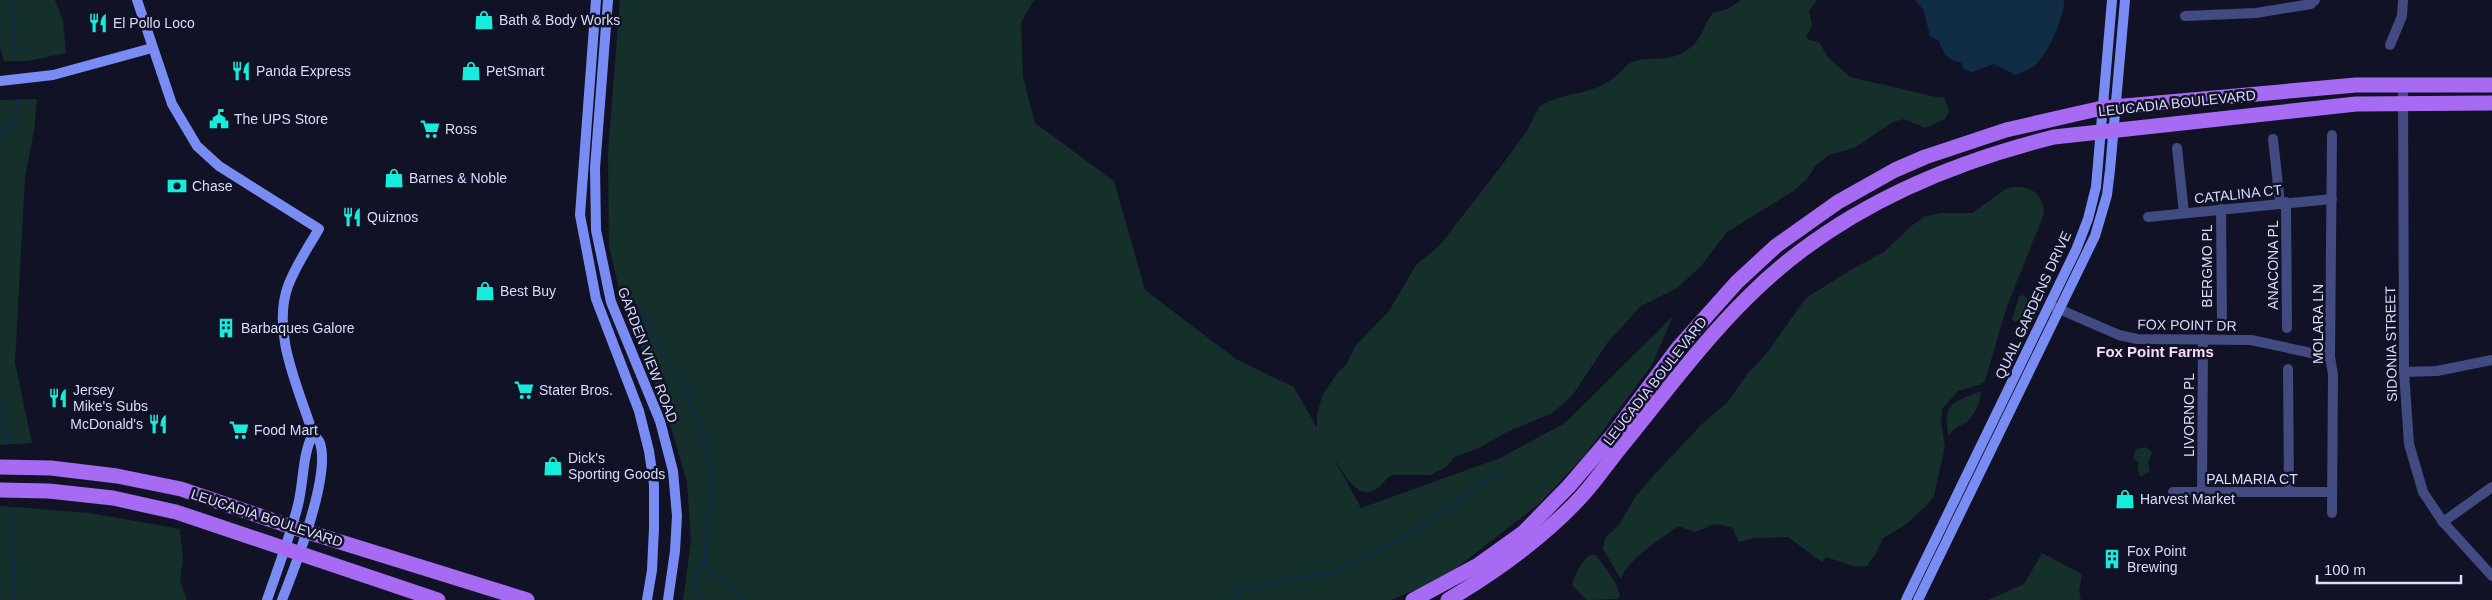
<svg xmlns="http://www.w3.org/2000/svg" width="2492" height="600" font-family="Helvetica,sans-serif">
  <rect width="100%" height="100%" fill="#121226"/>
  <!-- green -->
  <g fill="#152f2a">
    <polygon points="0,0 55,0 63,21 66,53 28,61 4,61 0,48"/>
    <path d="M620 0H1034L1021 22 1023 77 1035 123 1114 181 1145 290 1236 359 1294 387 1317 428V414L1323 394 1338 372 1346 365 1356 345 1389 311 1416 265 1440 245 1502 165 1526 132 1540 106C1562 92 1593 95 1614 78 1622 72 1625 64 1635 61 1653 56 1671 63 1690 48 1702 39 1704 24 1713 13L1728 9 1741 0H1817L1809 11 1812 26 1806 37 1809 40 1819 42 1828 57 1850 77 1936 97H1944L1949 111 1945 119 1925 128 1904 119 1893 122 1854 148 1829 155 1816 165 1807 179 1792 192 1727 232 1701 266 1677 288 1641 306 1608 342 1572 396 1552 413 1505 433 1479 448 1454 457 1447 466 1431 475H1393C1386 478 1384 483 1378 488 1357 504 1343 470 1334 459L1361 508 1500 458 1565 423 1673 316 1652 365 1584 456 1539 504 1442 579 1391 600H683L691 541 687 482 666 410 621 298 609 246 608 152Z"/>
    <polygon points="37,99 34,131 25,177 15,363 32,443 0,445 0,100"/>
    <path d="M2013 187C2032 185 2044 196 2044 214L2006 309 1985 381 1979 385 1958 391 1942 409 1941 422 1945 446 1934 496 1925 507 1905 525 1883 538 1875 555 1867 566 1856 567 1826 557 1822 562 1788 537 1754 538 1739 542 1732 527 1714 524 1695 532 1678 526C1662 539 1627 559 1621 579L1603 549 1605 538 1619 525 1635 497 1654 475 1702 424 1727 403 1748 373 1766 354 1806 298 1854 268 1884 252 1911 226 1924 217 1940 213H1972L2006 189Z"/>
    <path d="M2024 295 2027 299C2028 308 2023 320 2015 322L2012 320 2019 296Z"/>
    <path d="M1981 391C1981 400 1975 415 1968 421 1960 427 1953 427 1949 436 1941 403 1954 402 1981 391Z"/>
    <polygon points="2145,447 2152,452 2148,463 2150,471 2140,477 2137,466 2139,463 2133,458 2136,449"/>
    <polygon points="0,506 90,513 180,529 183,560 180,582 187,600 0,600"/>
    <polygon points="2042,553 2082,574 2079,591 2081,600 1988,600 2024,584"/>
    <path d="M1590 555H1596C1604 567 1616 580 1620 594L1618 599 1587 600 1572 585C1574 576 1583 559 1590 555Z"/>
  </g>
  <!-- water -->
  <path fill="#112d46" d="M1915 0H2064C2065 16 2047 57 2034 66 2029 70 2021 72 2016 75L1993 64 1972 72 1964 69 1961 62C1946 61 1944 52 1938 40L1930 36 1924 11Z"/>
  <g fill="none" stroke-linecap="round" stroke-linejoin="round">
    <!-- stream -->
    <g stroke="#112d46" stroke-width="3">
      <polyline points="10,0 15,31 15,55"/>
      <polyline points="0,134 17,114 17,101"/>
      <path d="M638 308C648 328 661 357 680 370 691 405 709 440 711 477 714 508 701 538 707 569L744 600"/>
      <polyline points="0,405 5,423"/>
      <polyline points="0,423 5,423 6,443"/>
      <polyline points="1533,455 1537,453"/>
      <polyline points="10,508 15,600"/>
      <polyline points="698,597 694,579 705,559"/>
      <polyline points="1230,600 1244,588 1323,574 1347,566 1393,544 1463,500 1471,490 1505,471"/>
    </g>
    <!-- street -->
    <g stroke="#414a81" stroke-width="10">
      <polyline points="2185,16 2256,13 2311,4 2315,0"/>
      <polyline points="2390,45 2402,16 2403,0"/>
      <polyline points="2403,85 2404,372 2409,444 2423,492 2443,522 2492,576"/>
      <polyline points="2332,135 2330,357 2333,374 2332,513"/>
      <polyline points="2273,139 2280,203"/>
      <polyline points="2177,148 2184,213"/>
      <polyline points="2286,202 2287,328"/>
      <polyline points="2221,209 2222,322"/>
      <polyline points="2148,217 2332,199"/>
      <polyline points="2052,306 2119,335 2137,339 2251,340 2330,357"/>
      <polyline points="2288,369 2289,492"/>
      <polyline points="2404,372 2437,371 2492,360"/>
      <polyline points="2173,492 2332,492"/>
      <polyline points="2202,492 2203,339"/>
      <polyline points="2443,522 2492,487"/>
    </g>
    <!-- secondary -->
    <g stroke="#798cf4" stroke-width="10">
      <path d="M137 0 172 104 197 146 219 166 319 229C308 247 295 267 288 286 271 333 299 389 313 434 315 436 319 440 320 443 331 476 295 567 282 600"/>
      <polyline points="596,0 580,215 596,299 639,411 649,451 654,485 654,528 652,570 647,600"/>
      <polyline points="608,0 595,168 596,230 611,302 660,421 673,471 677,516 675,551 668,600"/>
      <polyline points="0,81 53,75 152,48"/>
      <path d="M267 600C278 568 290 537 298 505 304 481 302 455 313 434"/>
      <polyline points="1906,600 2076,250 2088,219 2096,187 2112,0"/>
      <polyline points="1918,600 2095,236 2107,195 2110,170 2125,0"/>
    </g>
    <!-- primary -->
    <g stroke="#a76af3" stroke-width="15">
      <polyline points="0,467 51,468 117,476 181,489 292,527 527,600"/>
      <polyline points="0,490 49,491 113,498 176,512 438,600"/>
      <polyline points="1413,600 1478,565 1524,532 1569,486 1612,436 1678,348 1737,282 1776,246 1838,202 1895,170 1925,157 2006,130 2102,108 2356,85 2492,85"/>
      <path d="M1448 600C1497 571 1542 539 1581 497 1595 482 1607 464 1620 448 1662 397 1702 342 1749 296 1833 212 1941 165 2054 137L2356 104 2492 103"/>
    </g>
  </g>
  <!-- icons -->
  <defs>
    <symbol id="shop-bare" viewBox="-9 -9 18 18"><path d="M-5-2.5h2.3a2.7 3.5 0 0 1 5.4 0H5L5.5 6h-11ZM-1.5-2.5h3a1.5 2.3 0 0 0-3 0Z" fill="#16ecdb" stroke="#121226" stroke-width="2.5" paint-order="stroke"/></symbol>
    <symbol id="restaurant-bare" viewBox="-9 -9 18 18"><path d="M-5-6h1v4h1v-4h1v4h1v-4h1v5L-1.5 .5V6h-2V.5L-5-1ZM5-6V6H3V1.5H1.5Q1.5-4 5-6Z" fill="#16ecdb" stroke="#121226" stroke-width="2.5" paint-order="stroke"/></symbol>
    <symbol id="civic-bare" viewBox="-9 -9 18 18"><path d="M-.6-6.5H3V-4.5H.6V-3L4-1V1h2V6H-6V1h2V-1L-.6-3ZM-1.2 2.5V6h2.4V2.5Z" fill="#16ecdb" stroke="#121226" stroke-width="2.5" paint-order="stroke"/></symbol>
    <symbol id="supermarket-bare" viewBox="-9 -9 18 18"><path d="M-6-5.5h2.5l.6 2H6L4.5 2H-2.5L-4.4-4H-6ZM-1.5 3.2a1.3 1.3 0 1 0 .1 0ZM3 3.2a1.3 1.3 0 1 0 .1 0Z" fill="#16ecdb" stroke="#121226" stroke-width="2.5" paint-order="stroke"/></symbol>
    <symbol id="bank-bare" viewBox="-9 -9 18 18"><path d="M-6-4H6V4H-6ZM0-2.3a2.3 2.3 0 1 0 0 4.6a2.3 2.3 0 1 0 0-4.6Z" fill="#16ecdb" stroke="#121226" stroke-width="2.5" paint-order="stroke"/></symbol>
    <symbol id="building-bare" viewBox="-9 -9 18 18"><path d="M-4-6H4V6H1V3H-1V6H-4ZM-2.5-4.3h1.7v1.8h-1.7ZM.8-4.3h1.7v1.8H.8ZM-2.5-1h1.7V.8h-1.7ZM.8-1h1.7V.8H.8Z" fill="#16ecdb" stroke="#121226" stroke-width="2.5" paint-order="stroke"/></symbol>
  </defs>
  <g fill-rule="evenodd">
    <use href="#shop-bare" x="470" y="6" width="28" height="28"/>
    <use href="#restaurant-bare" x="84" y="9" width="28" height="28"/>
    <use href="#restaurant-bare" x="227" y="57" width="28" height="28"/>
    <use href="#shop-bare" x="457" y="57" width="28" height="28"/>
    <use href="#civic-bare" x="205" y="105" width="28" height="28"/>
    <use href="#supermarket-bare" x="416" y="115" width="28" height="28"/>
    <use href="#shop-bare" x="380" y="164" width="28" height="28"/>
    <use href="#bank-bare" x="163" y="172" width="28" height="28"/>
    <use href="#restaurant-bare" x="338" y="203" width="28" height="28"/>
    <use href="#shop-bare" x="471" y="277" width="28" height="28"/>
    <use href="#building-bare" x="212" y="314" width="28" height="28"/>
    <use href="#supermarket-bare" x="510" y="376" width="28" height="28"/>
    <use href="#restaurant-bare" x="44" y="384" width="28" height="28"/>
    <use href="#restaurant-bare" x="144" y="410" width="28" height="28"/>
    <use href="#supermarket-bare" x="225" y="416" width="28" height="28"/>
    <use href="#shop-bare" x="539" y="452" width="28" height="28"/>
    <use href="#shop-bare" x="2111" y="485" width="28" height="28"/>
    <use href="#building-bare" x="2098" y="545" width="28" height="28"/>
  </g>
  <g text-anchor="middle" stroke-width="5" stroke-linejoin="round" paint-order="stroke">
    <!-- poi labels -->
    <g font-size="14" fill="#dadcfc" stroke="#121226" text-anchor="start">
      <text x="499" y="25">Bath &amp; Body Works</text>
      <text x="113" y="28">El Pollo Loco</text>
      <text x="256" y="76">Panda Express</text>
      <text x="486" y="76">PetSmart</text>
      <text x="234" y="124">The UPS Store</text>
      <text x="445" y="134">Ross</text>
      <text x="409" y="183">Barnes &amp; Noble</text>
      <text x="192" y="191">Chase</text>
      <text x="367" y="222">Quiznos</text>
      <text x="500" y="296">Best Buy</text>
      <text x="241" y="333">Barbaques Galore</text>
      <text x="73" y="395">Jersey<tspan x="73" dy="16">Mike's Subs</tspan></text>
      <text x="539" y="395">Stater Bros.</text>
      <text x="143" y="429" text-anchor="end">McDonald's</text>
      <text x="254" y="435">Food Mart</text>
      <text x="568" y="463">Dick's<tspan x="568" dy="16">Sporting Goods</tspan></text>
      <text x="2140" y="504">Harvest Market</text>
      <text x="2127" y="556">Fox Point<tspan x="2127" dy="16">Brewing</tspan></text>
    </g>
    <!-- street labels -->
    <g font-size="14" fill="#dadcfc" stroke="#121226">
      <text transform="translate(2177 103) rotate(-6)" y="5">LEUCADIA BOULEVARD</text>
      <text transform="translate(2238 194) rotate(-6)" y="5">CATALINA CT</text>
      <text transform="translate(2273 265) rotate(-90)" y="5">ANACONA PL</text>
      <text transform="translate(2207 266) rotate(-90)" y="5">BERGMO PL</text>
      <text transform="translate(2033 305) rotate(-65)" y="5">QUAIL GARDENS DRIVE</text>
      <text transform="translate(2318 324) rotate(-90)" y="5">MOLARA LN</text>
      <text transform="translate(2187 325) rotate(1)" y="5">FOX POINT DR</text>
      <text transform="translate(2391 344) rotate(-91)" y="5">SIDONIA STREET</text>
      <text transform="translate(648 355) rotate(69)" y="5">GARDEN VIEW ROAD</text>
      <text transform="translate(1655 381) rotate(-52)" y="5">LEUCADIA BOULEVARD</text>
      <text transform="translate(2189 415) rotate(-90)" y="5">LIVORNO PL</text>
      <text x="2252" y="484">PALMARIA CT</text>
      <text transform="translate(267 518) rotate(18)" y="5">LEUCADIA BOULEVARD</text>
    </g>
    <!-- neighbourhood labels -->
    <g font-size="15" font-weight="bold" fill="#fcdbf6" stroke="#121226">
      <text x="2155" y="357">Fox Point Farms</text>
    </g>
  </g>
  <!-- scale -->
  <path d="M2317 575v8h144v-8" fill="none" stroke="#dadcfc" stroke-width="2.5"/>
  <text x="2324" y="575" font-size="15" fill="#dadcfc" stroke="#121226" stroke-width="4" paint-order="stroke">100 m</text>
</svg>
